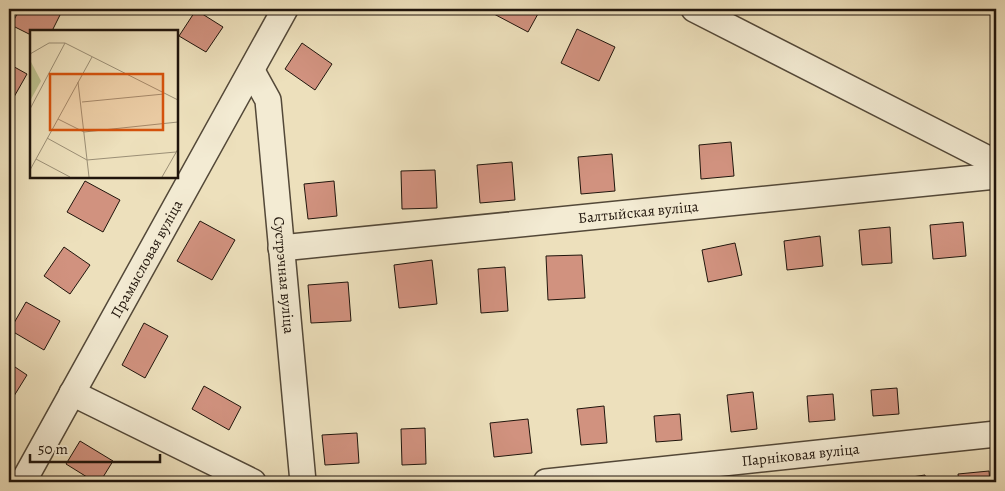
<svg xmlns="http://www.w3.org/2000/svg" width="1005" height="491" font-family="Alegreya,serif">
  <rect width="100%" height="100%" fill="#ede0bc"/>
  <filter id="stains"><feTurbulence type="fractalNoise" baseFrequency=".004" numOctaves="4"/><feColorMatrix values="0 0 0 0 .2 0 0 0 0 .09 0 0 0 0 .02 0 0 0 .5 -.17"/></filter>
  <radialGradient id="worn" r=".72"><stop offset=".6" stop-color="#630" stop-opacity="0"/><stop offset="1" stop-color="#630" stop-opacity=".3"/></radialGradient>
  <!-- building -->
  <g fill="#d1927f" stroke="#20150c">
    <polygon points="20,9 58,9 62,11 52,31 31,31 31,35 11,25"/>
    <polygon points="496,9 532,9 539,12 528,32 494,14"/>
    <polygon points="196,10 223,27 206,52 179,36"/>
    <polygon points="577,29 615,47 599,81 561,63"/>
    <polygon points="302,43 332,64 315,90 285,69"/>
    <polygon points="9,64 27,74 10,104 9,103"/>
    <polygon points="731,142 734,176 701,179 699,145"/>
    <polygon points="612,154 615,191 581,194 578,157"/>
    <polygon points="512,162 515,200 480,203 477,165"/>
    <polygon points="435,170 437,208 402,209 401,171"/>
    <polygon points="85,181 120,200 103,232 67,212"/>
    <polygon points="334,181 337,216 308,219 304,184"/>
    <polygon points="200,221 235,240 212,280 177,261"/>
    <polygon points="963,222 966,256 933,259 930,225"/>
    <polygon points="890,227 892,263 862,265 859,230"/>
    <polygon points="820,236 823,266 787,270 784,241"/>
    <polygon points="735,243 742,275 708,282 702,250"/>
    <polygon points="64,247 90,265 70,294 44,276"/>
    <polygon points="582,255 585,298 548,300 546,256"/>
    <polygon points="432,260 437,304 399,308 394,265"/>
    <polygon points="505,267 508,311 481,313 478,269"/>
    <polygon points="348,282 351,321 311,323 308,285"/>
    <polygon points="26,302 60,321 44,350 10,330"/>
    <polygon points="144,323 168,336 145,378 122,365"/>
    <polygon points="9,363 27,375 9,404"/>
    <polygon points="996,371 996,398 993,398 991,372"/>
    <polygon points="204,386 241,407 229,430 192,409"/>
    <polygon points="897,388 899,414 873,416 871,390"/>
    <polygon points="753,392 757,429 731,432 727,395"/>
    <polygon points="833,394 835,420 809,422 807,396"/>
    <polygon points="604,406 607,443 581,445 577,409"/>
    <polygon points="680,414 682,440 656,442 654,416"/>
    <polygon points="528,419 532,453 494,457 490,423"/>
    <polygon points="425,428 426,464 402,465 401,429"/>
    <polygon points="357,433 359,463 325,465 322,435"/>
    <polygon points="80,441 113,461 100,482 95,482 66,464"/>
    <polygon points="989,471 990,482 959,482 958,474"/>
    <polygon points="925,475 926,482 893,482 892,480"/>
  </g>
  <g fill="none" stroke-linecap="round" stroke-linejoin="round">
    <defs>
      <g id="minor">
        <polyline points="694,9 996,163"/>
        <path id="s1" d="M252 71 268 100 303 482"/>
        <path id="s2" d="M281 248 996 176"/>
        <polyline points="72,393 253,482"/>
        <path id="s3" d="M23 482 285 9"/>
        <path id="s4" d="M546 482 996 434"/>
      </g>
    </defs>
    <!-- minor casing -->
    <use href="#minor" stroke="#534838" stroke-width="28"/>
    <!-- minor -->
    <use href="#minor" stroke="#f3ebd3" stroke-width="25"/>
  </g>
  <g text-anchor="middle" stroke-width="4" stroke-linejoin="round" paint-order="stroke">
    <!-- street labels -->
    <g font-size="15" fill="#20150c" stroke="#f3ebd3">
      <text dy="5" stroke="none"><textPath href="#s2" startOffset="359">Балтыйская вуліца</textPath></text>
      <text dy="5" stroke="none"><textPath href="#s3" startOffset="255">Прамысловая вуліца</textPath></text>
      <text dy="5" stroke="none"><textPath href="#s1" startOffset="209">Сустрэчная вуліца</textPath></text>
      <text dy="5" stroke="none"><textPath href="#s4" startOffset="256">Парніковая вуліца</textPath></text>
    </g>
  </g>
  <!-- overview -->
  <g transform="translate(30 30)">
    <rect width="148" height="148" fill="#ede0bc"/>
    <path d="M0 20V30L11 51 0 71Z" fill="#bcc18e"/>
    <path fill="none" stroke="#9b8f76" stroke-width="1" d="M0 24 19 13H35L148 70M48 52 59 147M52 72 134 64M0 79 35 13M28 89 54 102 148 92M17 108 57 130 146 122M6 129 40 147M0 140 62 27M132 147 148 119"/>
    <path fill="#d4520c" fill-opacity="0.15" stroke="#d4520c" stroke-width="2.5" d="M20 44H133V100H20Z"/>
    <rect width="148" height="148" fill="none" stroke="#20150c" stroke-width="2.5"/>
  </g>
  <!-- margin -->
  <rect width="1005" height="491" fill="none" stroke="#ede0bc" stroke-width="30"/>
  <rect x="10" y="10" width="985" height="471" fill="none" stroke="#20150c" stroke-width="2.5"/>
  <rect x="15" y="15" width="975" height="461" fill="none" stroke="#20150c"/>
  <!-- scale -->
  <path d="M30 454v8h130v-8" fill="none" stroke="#20150c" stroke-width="2.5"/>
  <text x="38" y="454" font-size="15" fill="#20150c" stroke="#f3ebd3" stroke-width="4" paint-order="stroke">50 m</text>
  <rect width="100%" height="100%" filter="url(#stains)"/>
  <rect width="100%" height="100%" fill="url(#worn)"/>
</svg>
